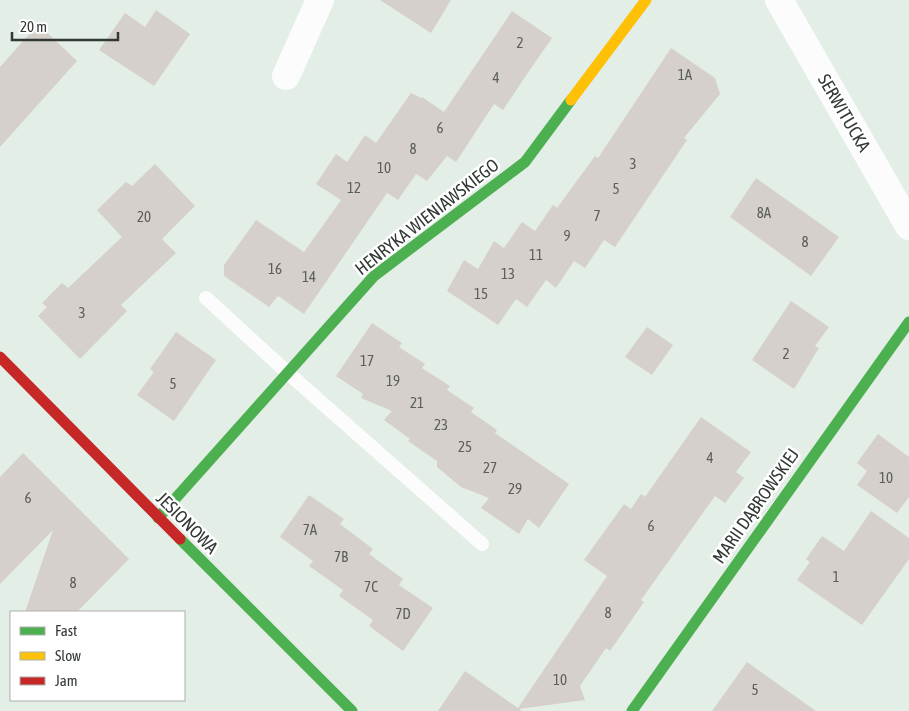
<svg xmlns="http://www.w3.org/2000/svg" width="909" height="711" font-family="'Asap Condensed',sans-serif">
  <rect width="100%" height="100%" fill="#e3eee7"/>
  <!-- building -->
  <g fill="#d6d0cd">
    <polygon points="380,0 451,0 431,33"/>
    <polygon points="156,10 190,34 154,86 99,50 125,13 145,27"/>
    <polygon points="512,11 552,38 527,74 503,110 494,104 456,162 447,156 427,181 416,174 398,200 387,193 304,314 278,296 269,307 224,276 224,265 256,220 304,252 341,200 316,184 336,154 347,162 365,135 376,143 411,93 421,98 422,97 444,112"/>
    <polygon points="38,24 77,61 0,147 0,67"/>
    <polygon points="671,48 715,78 720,94 684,138 687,140 615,247 604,240 585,268 574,261 556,288 546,280 527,307 516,299 498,325 447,291 464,260 478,269 494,241 504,248 522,222 535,231 553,205 557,208 595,156 598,158"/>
    <polygon points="155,164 195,206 162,239 176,253 121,305 127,311 80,359 38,316 47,307 42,303 62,283 68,288 122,237 97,210 126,182 132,186"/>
    <polygon points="756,178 839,237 811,276 730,217"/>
    <polygon points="791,301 829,327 815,346 819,348 794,389 752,360"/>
    <polygon points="372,323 402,343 399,347 425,364 422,368 450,386 447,390 474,408 471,412 497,430 495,433 569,484 539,528 528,519 519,534 481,508 489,498 461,487 437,467 437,461 408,441 410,439 384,420 392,411 361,398 363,394 336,376"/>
    <polygon points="647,327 673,345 652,375 625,357"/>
    <polygon points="176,332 216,360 174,421 137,395 154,372 150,369"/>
    <polygon points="701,417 751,452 736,472 744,478 725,503 715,496 641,600 644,602 610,651 606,648 580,686 585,700 519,709 522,711 438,711 465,671 518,708 607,576 584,560 624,504 631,509 641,494 645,497"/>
    <polygon points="878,434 909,457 909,497 897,513 857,485 867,471 857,463"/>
    <polygon points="23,453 129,559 77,612 25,612 53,530 0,584 0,477"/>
    <polygon points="309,495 344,519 340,524 373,549 369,554 403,579 399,585 433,608 403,651 369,626 373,620 339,596 343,590 309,566 313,561 280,537"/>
    <polygon points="871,511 909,538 909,559 862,625 797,580 810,562 806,559 822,536 844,551"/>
    <polygon points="747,662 816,711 712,711"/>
  </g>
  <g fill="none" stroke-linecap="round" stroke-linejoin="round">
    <!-- lane -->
    <polyline stroke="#fbfcfb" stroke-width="14" points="206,298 288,373 482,544"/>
    <!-- street -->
    <g stroke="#fbfcfb" stroke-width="28">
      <polyline points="779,0 909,226"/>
      <polyline points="286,76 320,0"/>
    </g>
    <!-- fast -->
    <g stroke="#4caf50" stroke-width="11">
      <polyline points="158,518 374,276 525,162 571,100"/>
      <polyline points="180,539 352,711"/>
      <polyline points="632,711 909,322"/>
    </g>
    <!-- slow -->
    <polyline stroke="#ffc107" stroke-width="11" points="571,100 646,0"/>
    <!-- jam -->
    <polyline stroke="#c62828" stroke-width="11" points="0,357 180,539"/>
  </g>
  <g text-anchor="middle" stroke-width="5" stroke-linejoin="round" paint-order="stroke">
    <!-- number labels -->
    <g font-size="15" fill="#5b5f5b">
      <text x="520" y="48">2</text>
      <text x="685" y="80">1A</text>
      <text x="496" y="83">4</text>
      <text x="440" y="133">6</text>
      <text x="413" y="154">8</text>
      <text x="633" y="169">3</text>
      <text x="384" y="173">10</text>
      <text x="354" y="193">12</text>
      <text x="616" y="194">5</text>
      <text x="764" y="218">8A</text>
      <text x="597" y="221">7</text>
      <text x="144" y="222">20</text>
      <text x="567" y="241">9</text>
      <text x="805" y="247">8</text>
      <text x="536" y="260">11</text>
      <text x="275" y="274">16</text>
      <text x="508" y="279">13</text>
      <text x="309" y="282">14</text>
      <text x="481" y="299">15</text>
      <text x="82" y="318">3</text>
      <text x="786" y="359">2</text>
      <text x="367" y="366">17</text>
      <text x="393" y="386">19</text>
      <text x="173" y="389">5</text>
      <text x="417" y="408">21</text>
      <text x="441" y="430">23</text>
      <text x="465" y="452">25</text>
      <text x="710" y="463">4</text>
      <text x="490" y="473">27</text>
      <text x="886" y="483">10</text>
      <text x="515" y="494">29</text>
      <text x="28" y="503">6</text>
      <text x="651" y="531">6</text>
      <text x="310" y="535">7A</text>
      <text x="341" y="562">7B</text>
      <text x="836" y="582">1</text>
      <text x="73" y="588">8</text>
      <text x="371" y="592">7C</text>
      <text x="608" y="618">8</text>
      <text x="403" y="619">7D</text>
      <text x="560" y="685">10</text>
      <text x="755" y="695">5</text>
    </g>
    <!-- street labels -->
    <g font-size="18" fill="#323935" stroke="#fff">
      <text transform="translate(844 113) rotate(60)" y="6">SERWITUCKA</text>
      <text transform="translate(427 217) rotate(-38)" y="6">HENRYKA WIENIAWSKIEGO</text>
      <text transform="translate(756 506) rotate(-55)" y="6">MARII DĄBROWSKIEJ</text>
      <text transform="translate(187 523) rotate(45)" y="6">JESIONOWA</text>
    </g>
  </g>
  <!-- legend -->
  <rect x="10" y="611" width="175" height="90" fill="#ffffff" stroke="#adb0ae"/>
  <rect x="20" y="627" width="25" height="8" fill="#4caf50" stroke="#adb0ae"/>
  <text x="55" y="636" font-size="15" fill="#323935">Fast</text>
  <rect x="20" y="652" width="25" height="8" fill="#ffc107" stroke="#adb0ae"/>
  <text x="55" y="661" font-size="15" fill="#323935">Slow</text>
  <rect x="20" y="677" width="25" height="8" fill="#c62828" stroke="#adb0ae"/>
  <text x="55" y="686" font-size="15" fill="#323935">Jam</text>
  <!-- scale -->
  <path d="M12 32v8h106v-8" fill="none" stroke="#323935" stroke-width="2.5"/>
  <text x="20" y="32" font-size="15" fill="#323935" stroke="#ffffff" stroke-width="4" paint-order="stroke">20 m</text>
</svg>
